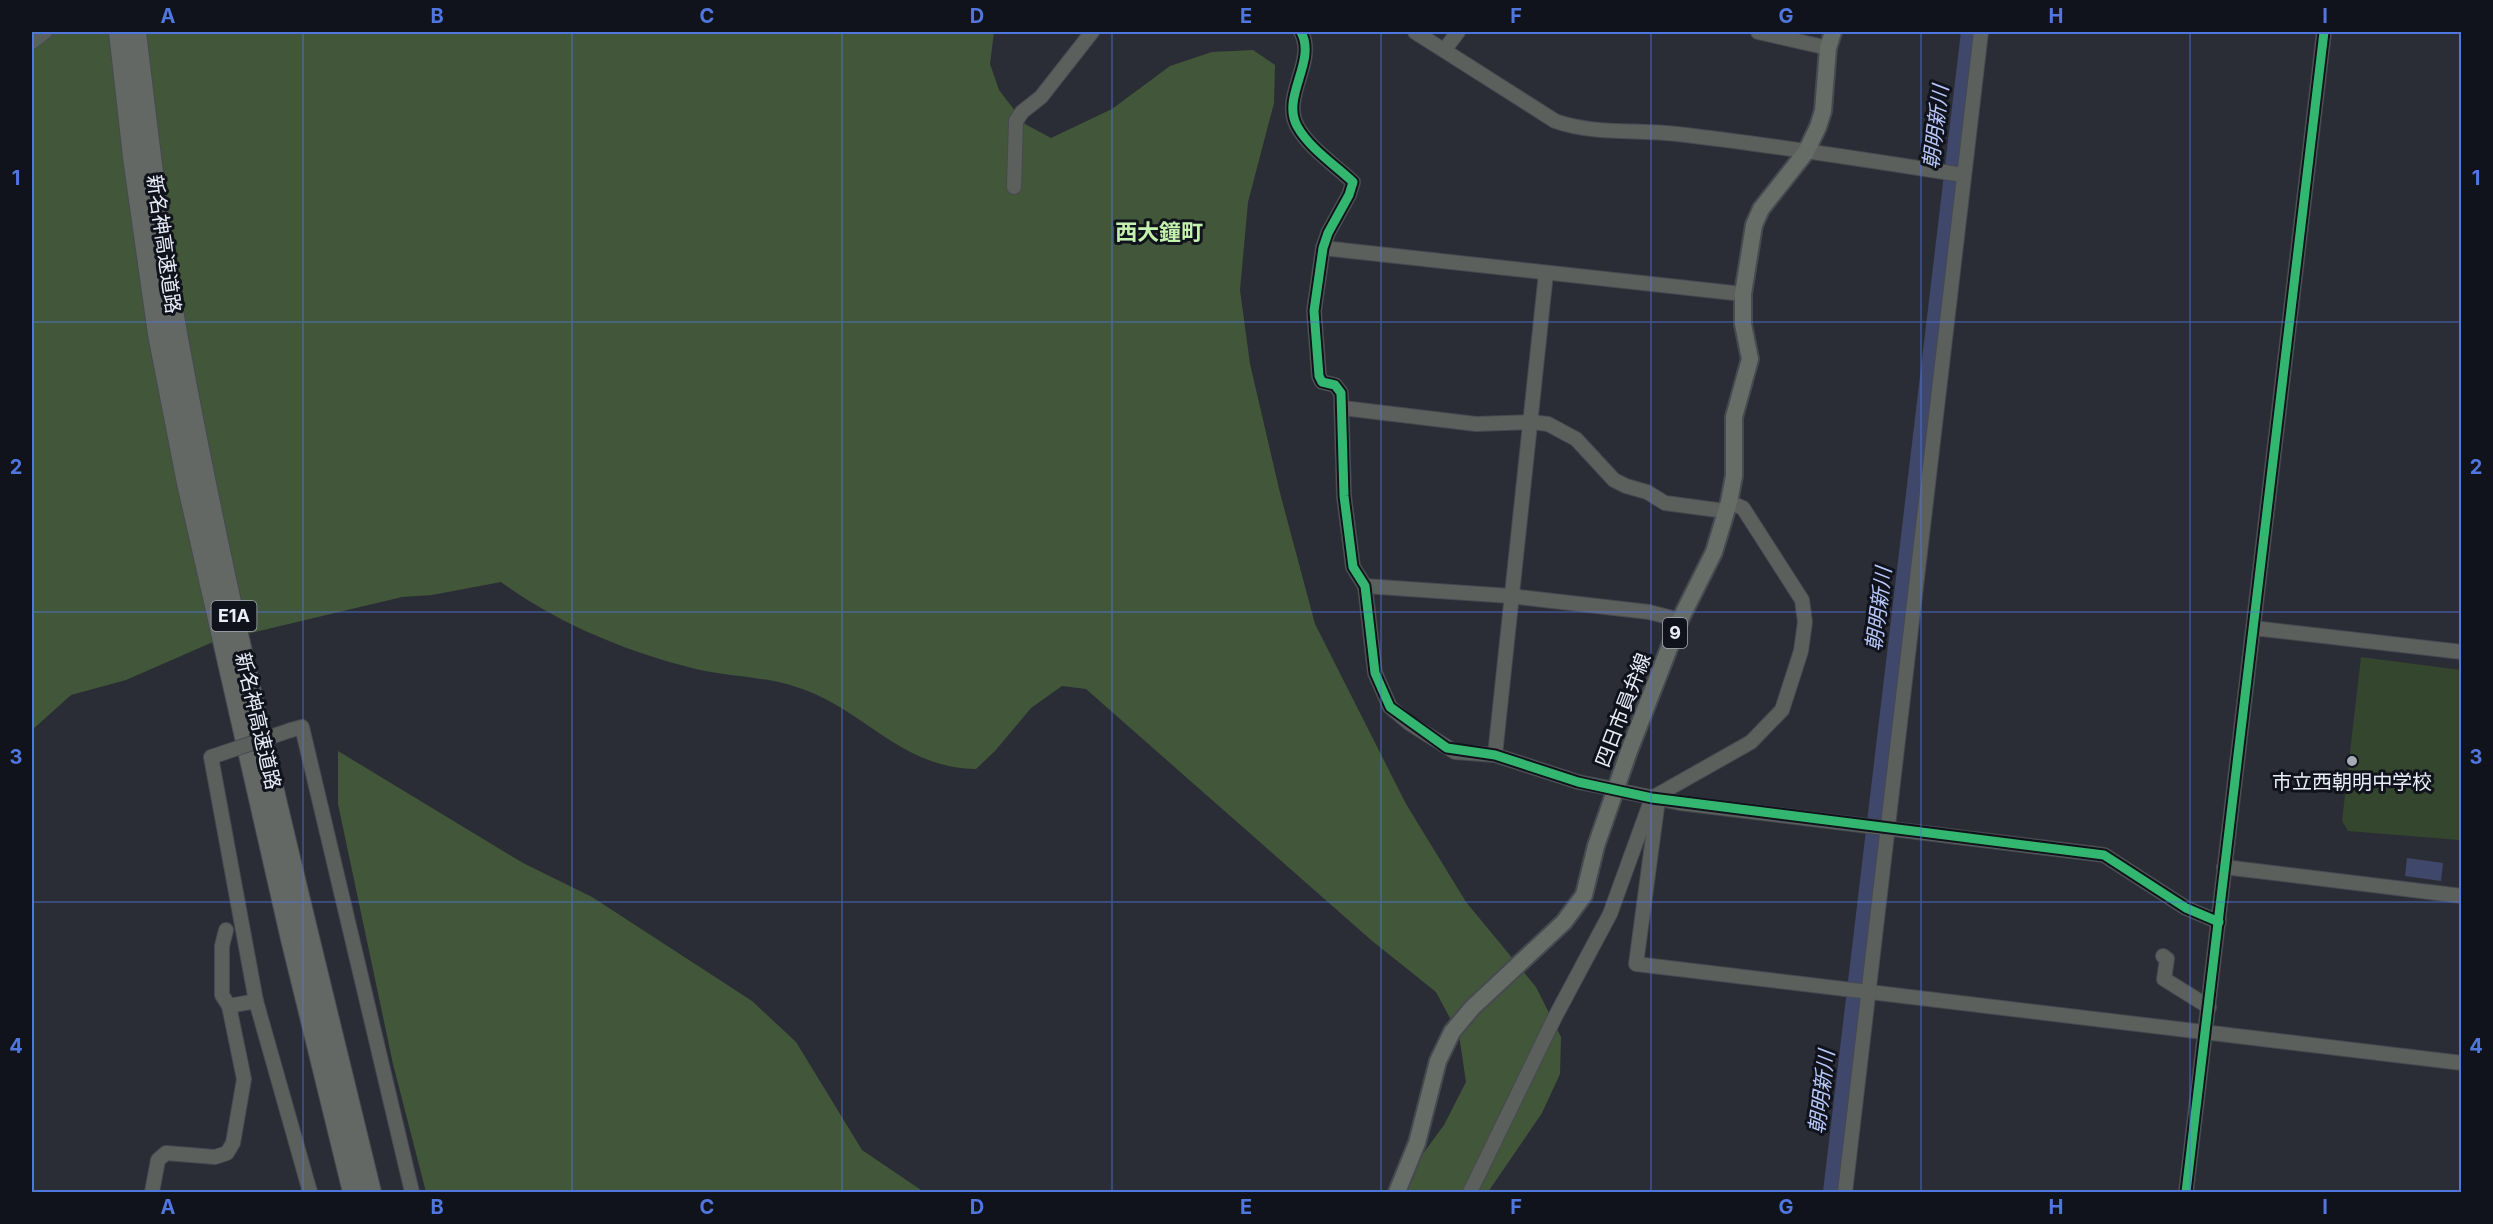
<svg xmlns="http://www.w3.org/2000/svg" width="2493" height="1224" font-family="Inter,'Noto Sans JP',sans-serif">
  <rect width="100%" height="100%" fill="#2a2d36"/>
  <!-- green -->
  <polygon fill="#34462d" points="2361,657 2461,670 2462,813 2459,840 2348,831 2342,821"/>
  <!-- forest -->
  <g fill="#425739">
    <path d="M32 32H994L990 64 999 90 1025 124 1051 138 1112 109 1170 66 1212 52 1253 50 1275 65 1274 103 1248 202 1240 290 1250 364 1280 493 1315 624 1406 804 1466 902 1536 987 1561 1037 1560 1074 1542 1113 1488 1192H1395L1444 1125 1466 1082 1459 1035 1436 992 1371 940 1086 689 1062 686 1031 708 995 751 976 769C907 768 872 720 817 695 773 675 740 679 696 669 627 652 559 624 501 582L432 595 402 597 213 642 126 680 71 695 32 730Z"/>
    <polygon points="338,751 523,863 592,897 752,1001 796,1042 862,1150 924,1192 426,1192 393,1064 338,804"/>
  </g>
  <!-- water -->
  <polygon fill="#3f486b" points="2407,858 2443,863 2441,881 2405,876"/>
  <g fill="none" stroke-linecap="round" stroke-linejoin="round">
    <!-- river -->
    <polyline stroke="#3f486b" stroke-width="18" points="1832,1192 1970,32"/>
    <defs>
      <g id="minor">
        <path d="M1301 32C1317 61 1281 96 1297 126 1309 148 1335 165 1353 182L1349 195 1328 233 1323 248 1314 311 1319 376 1322 382 1335 385 1341 393 1344 496 1353 567 1365 586 1375 673 1390 707 1409 723 1455 752 1495 755 1578 782 1609 788"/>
        <path d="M1415 32 1555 121C1594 135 1637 129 1677 134 1773 145 1868 160 1963 175"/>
        <polyline points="1758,32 1828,48"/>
        <polyline points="32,42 45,32"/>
        <polyline points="1445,49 1458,32"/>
        <polyline points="1014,187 1016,121 1022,112 1041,97 1092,32"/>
        <polyline points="1323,248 1743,294"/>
        <polyline points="1343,408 1476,424 1531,422 1548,424 1576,439 1614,480 1626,486 1647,492 1665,503 1725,511"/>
        <polyline points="1365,586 1510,596 1649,612 1680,620"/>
        <polyline points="2253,628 2462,652"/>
        <polyline points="291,730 302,727 412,1192"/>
        <polyline points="223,753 211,757 256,1001"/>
        <polyline points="1495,755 1546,273"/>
        <polyline points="1621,791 1680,803 2104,855 2186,908 2219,922"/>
        <polyline points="1652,798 1657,807 1636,964 2462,1063"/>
        <polyline points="2224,867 2462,896"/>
        <polyline points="2163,956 2167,959 2164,979 2209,1007"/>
        <polyline points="229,1006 256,1001 310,1192"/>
        <polyline points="152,1192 158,1160 166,1153 215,1157 227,1153 233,1143 244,1079 229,1006 222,995 222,946 226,930"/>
        <polyline points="1470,1192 1555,1017 1610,914 1652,798 1751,742 1782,710 1801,651 1805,622 1802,600 1743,508 1729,502"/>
        <polyline points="1845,1192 1981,32"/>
        <polyline points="2186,1192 2324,32"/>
      </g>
      <polyline id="major" points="1397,1192 1417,1143 1438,1061 1452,1032 1472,1008 1564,922 1584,895 1596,846 1629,751 1680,620 1714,552 1729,502 1734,476 1734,417 1750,359 1743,324 1743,294 1754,225 1761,209 1806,152 1818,127 1823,111 1828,48 1833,32"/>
      <g id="highway">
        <polyline points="119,32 133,157 158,334 187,483 291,939 353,1192"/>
        <path d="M136 32C148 132 159 233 177 333 229 622 302 907 371 1192"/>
      </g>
    </defs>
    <!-- minor casing -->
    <use href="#minor" stroke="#464950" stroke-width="16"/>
    <!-- major casing -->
    <use href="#major" stroke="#464950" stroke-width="20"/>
    <!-- highway casing -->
    <use href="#highway" stroke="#464950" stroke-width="22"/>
    <!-- minor -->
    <use href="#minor" stroke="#5c605d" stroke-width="14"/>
    <!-- major -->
    <use href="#major" stroke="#666c66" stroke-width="16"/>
    <!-- highway -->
    <use href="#highway" stroke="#636864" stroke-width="20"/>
    <defs>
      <polyline id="minor-bridge" points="223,753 291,730"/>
    </defs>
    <!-- minor-bridge casing -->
    <use href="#minor-bridge" stroke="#464950" stroke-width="16" stroke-linecap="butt"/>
    <!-- minor-bridge -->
    <use href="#minor-bridge" stroke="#5c605d" stroke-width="14"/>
    <defs>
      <g id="cycleway">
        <path d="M1301 32C1317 61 1281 96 1297 126 1309 148 1335 165 1353 182L1349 195 1328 233 1323 248 1314 311 1319 376 1322 382 1335 385 1341 393 1344 496 1353 567 1365 586 1375 673 1390 707 1447 748 1495 755 1578 782 1652 798 2104 855 2186 908 2219 922"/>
        <polyline points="2186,1192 2324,32"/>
      </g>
    </defs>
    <!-- cycleway casing -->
    <use href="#cycleway" stroke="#10131b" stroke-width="13"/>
    <!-- cycleway -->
    <use href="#cycleway" stroke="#33b770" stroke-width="9"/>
  </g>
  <!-- grid -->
  <path fill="none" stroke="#5076e0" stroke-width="1.5" stroke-opacity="0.55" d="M303 32V1192M572 32V1192M842 32V1192M1112 32V1192M1381 32V1192M1651 32V1192M1921 32V1192M2190 32V1192M32 322H2462M32 612H2462M32 902H2462"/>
  <!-- markers -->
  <circle fill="#a6aab5" stroke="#10131b" stroke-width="2" cx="2352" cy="761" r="6"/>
  <g text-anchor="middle" stroke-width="6" stroke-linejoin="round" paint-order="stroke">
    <!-- shield labels -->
    <g fill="#10131b" stroke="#a8acb6" stroke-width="1.5">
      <rect x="211.5" y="601" width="45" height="30" rx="4.5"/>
      <rect x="1663" y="618" width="24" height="30" rx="4.5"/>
    </g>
    <g font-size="18" font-weight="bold" fill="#e9edf9">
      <text x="234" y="622">E1A</text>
      <text x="1675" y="639">9</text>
    </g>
    <!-- street labels -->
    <g font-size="20" fill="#e9edf9" stroke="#10131b">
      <text transform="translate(164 244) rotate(82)" y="7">新名神高速道路</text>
      <text transform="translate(1623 710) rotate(-69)" y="7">四日市員弁線</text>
      <text transform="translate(258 721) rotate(77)" y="7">新名神高速道路</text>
    </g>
    <!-- poi labels -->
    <g font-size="20" fill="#e9edf9" stroke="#10131b">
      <text x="2352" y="789">市立西朝明中学校</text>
    </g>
    <!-- water labels -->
    <g font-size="21" font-style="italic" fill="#b8c7fa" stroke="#10131b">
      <text transform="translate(1936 127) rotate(-83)" y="7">朝明新川</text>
      <text transform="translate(1879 609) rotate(-83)" y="7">朝明新川</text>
      <text transform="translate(1822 1092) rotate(-83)" y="7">朝明新川</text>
    </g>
    <!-- quarter labels -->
    <g font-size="22" font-weight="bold" fill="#c4f1ae" stroke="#10131b">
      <text x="1159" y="240">西大鐘町</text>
    </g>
  </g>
  <!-- border -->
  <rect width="2493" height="1224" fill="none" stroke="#10131b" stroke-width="66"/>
  <rect x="33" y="33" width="2427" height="1158" fill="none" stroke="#5076e0" stroke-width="2"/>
  <g font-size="20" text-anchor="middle" font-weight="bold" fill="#5076e0">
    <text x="168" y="23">A</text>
    <text x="437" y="23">B</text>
    <text x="707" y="23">C</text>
    <text x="977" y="23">D</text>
    <text x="1246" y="23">E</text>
    <text x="1516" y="23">F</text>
    <text x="1786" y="23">G</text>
    <text x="2056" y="23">H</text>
    <text x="2325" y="23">I</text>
    <text x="16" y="185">1</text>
    <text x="2476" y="185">1</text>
    <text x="16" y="474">2</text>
    <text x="2476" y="474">2</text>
    <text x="16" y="764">3</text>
    <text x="2476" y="764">3</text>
    <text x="16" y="1053">4</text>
    <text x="2476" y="1053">4</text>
    <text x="168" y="1214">A</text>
    <text x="437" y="1214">B</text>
    <text x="707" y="1214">C</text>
    <text x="977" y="1214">D</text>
    <text x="1246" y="1214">E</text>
    <text x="1516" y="1214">F</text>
    <text x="1786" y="1214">G</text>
    <text x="2056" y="1214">H</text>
    <text x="2325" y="1214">I</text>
  </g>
</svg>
